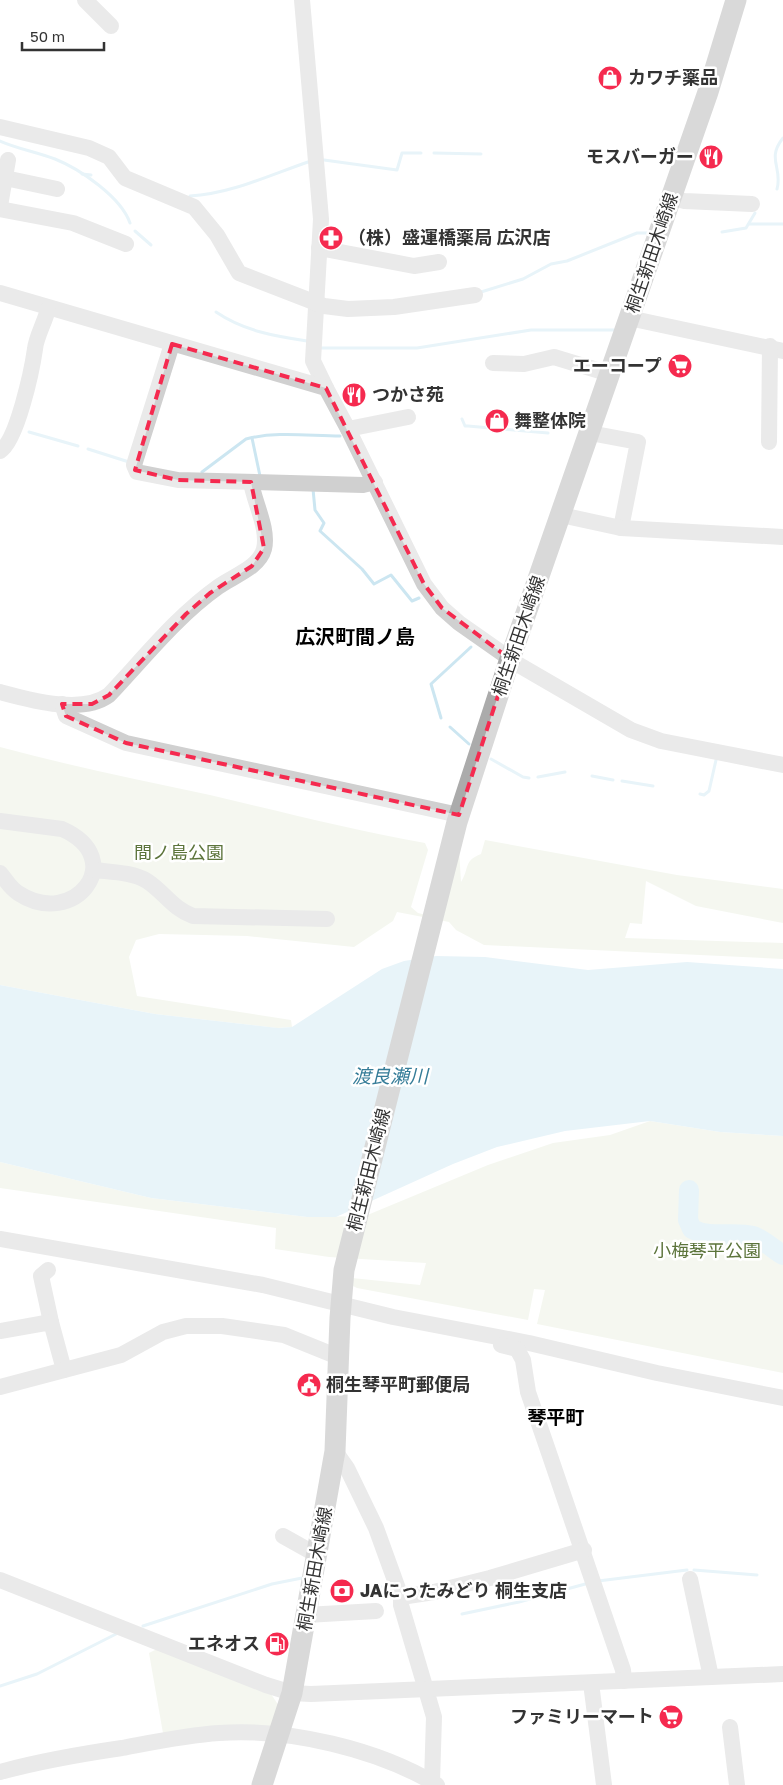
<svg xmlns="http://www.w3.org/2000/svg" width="783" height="1785" font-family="'Golos Text','Noto Sans JP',sans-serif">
  <rect width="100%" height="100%" fill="#fff"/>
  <!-- green -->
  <g fill="#e8eede">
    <path d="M0 747C70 766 140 780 210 795 282 812 353 830 425 843L428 850 411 907 418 913 443 919 459 849 461 882C470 868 463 861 481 854L485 840 677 875 783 889V923L696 906 646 881 642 924 630 923 625 938 783 943V959L484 945 456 930 449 922 397 912 393 921 354 947 247 936 159 934 136 940 129 957 137 996 291 1020 292 1027 277 1028 155 1014 0 985Z"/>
    <polygon points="650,1121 720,1132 783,1136 783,1373 537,1324 545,1290 534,1289 528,1320 357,1288 351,1285 352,1278 420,1285 426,1263 329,1257 275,1249 276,1228 0,1188 0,1162 151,1198 307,1217 365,1216 488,1165 553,1143 610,1135"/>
    <polygon points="157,1649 271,1694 279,1706 273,1729 164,1739 149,1653"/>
  </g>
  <!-- water -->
  <polygon fill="#cce6f1" points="436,956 485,957 588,970 687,962 783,969 783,1136 720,1132 650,1121 565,1131 497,1147 453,1164 336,1217 307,1217 151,1198 0,1162 0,985 155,1014 278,1028 292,1027 382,969 404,961"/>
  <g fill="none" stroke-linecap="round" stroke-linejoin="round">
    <!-- stream -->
    <g stroke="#cce6f1" stroke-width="3">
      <path d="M0 141C18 149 37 152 55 159 80 169 121 197 130 223"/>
      <polyline points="434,153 481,154"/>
      <polyline points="324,160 397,170 402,153 421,153"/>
      <polyline points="82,174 91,175"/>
      <path d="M777 189C783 168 766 159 783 138"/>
      <path d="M190 196C230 194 270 175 308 162"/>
      <polyline points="749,224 783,224"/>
      <polyline points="135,231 151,245"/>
      <polyline points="722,232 746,228 755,213"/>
      <polyline points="481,292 523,279 551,264 567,261 637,233 648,233"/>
      <path d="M216 312C244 331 274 336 307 341"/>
      <polyline points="321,348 417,348 531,330 614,330"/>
      <polyline points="462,419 465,426 468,426 548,433"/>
      <polyline points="29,432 78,446"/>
      <polyline points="252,438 260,476"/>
      <polyline points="88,449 129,462"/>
      <path d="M202 472 246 439C276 431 310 436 340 436"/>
      <polyline points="313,489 315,510 324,523 320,531 362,569 374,584 391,575 412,601 419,598"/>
      <polyline points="441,718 431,684 471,647"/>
      <polyline points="450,727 469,744"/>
      <polyline points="491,759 523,777 529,778"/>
      <polyline points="592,776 613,780"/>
      <polyline points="538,777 565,772"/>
      <polyline points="622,781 653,786"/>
      <polyline points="700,794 704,795 709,791 716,760"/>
      <polyline points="694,1570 757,1575"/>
      <polyline points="598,1581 687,1570"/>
      <polyline points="377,1584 394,1597"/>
      <polyline points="462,1614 519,1602 589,1583"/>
      <polyline points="143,1626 272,1584 302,1578"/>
      <polyline points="0,1686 37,1674 118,1633"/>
    </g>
    <!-- river -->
    <path stroke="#cce6f1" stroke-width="20" d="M689 1190 688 1220 692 1229C711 1239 733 1231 753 1236 764 1240 773 1249 783 1255"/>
    <!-- minor -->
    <g stroke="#d0d0d0" stroke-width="16">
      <polyline points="85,0 111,26"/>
      <polyline points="302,0 321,219 313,361 326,388"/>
      <polyline points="0,127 89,148 109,157 125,178 194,207 217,235 239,273 324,306 348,309 394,307 475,295"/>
      <polyline points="5,178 57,189"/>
      <polyline points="672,197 684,201 752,204"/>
      <polyline points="0,206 8,160"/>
      <polyline points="0,209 73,223 126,244"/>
      <polyline points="319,248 414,266 439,262"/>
      <polyline points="0,293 326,388 348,429 424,584 442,608 459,623 519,665 631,730 661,741 783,765"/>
      <polyline points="629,318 783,351"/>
      <polyline points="172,344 134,465 137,472 178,480 363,485 375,482"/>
      <polyline points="493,363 524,364 554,357 610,374"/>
      <polyline points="348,429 408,417"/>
      <polyline points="590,433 638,442 621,528"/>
      <polyline points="769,442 770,346"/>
      <path d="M0 451C17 441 32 370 35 349 36 337 45 322 48 309"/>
      <polyline points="561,515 621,528 783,537"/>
      <path d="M0 692C30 700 82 715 109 695 144 658 177 616 218 587 233 576 259 568 264 549 269 529 254 502 251 482"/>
      <polyline points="62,704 66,716 126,743 459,815"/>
      <path d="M0 821 62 829C130 859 74 930 18 893 10 888 6 880 0 873"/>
      <path d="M94 870C110 872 133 872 147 881 164 892 173 909 193 916L327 919"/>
      <polyline points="0,1239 263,1285 393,1317 529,1343 657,1373 783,1398"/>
      <polyline points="48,1270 41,1276 51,1322"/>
      <polyline points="0,1331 51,1322 64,1370"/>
      <polyline points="501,1345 517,1349 523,1360 528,1392 550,1456 623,1670 624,1681"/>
      <polyline points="0,1387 121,1355 163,1332 186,1326 222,1326 284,1335 331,1354 339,1355"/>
      <polyline points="335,1451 347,1468 376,1528 401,1597 401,1605 434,1717 432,1782"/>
      <polyline points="283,1536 317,1555"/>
      <polyline points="690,1579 711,1677"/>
      <polyline points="0,1580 266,1685 292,1693 311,1694 783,1674"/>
      <polyline points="401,1597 434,1592 490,1578 584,1550"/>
      <polyline points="306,1615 376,1611"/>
      <polyline points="591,1683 604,1785"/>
      <polyline points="730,1727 737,1785"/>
      <path d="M0 1772C40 1761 81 1754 122 1748 154 1742 187 1735 219 1733 288 1728 378 1749 437 1785"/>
    </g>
    <!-- major -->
    <polyline stroke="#ababab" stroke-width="21" points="262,1785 292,1693 335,1451 340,1318 344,1270 457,822 510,659 708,92 736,0"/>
  </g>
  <!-- marked area -->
  <path d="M0 0H783V1785H0ZM172 344 326 388 424 584 442 608 510 659 459 815 126 743 66 716 62 704H92L109 695 186 614 210 593 252 566 264 548 251 482 178 480 135 470Z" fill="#fff" fill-opacity=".55" fill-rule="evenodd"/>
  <path fill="none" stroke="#f52a4f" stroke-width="4" stroke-dasharray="10 6" stroke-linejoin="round" d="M172 344 326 388 424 584 442 608 510 659 459 815 126 743 66 716 62 704H92L109 695 186 614 210 593 252 566 264 548 251 482 178 480 135 470Z"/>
  <!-- icons -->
  <defs>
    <symbol id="shop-disc" viewBox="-11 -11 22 22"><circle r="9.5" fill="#f52a4f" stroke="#fff"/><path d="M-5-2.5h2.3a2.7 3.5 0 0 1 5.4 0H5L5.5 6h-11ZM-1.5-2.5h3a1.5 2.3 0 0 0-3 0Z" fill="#fff"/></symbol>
    <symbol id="restaurant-disc" viewBox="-11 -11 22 22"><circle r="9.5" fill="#f52a4f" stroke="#fff"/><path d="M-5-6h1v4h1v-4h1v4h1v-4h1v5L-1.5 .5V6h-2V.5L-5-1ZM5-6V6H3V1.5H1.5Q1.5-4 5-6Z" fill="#fff"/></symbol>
    <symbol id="pharmacy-disc" viewBox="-11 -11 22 22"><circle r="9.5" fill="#f52a4f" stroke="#fff"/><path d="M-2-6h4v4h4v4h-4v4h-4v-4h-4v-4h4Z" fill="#fff"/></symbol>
    <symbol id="supermarket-disc" viewBox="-11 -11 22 22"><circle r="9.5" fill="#f52a4f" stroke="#fff"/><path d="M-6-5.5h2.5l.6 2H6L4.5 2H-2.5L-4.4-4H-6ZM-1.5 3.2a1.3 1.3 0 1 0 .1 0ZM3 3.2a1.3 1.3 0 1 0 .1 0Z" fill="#fff"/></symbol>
    <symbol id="civic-disc" viewBox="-11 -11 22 22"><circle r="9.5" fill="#f52a4f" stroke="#fff"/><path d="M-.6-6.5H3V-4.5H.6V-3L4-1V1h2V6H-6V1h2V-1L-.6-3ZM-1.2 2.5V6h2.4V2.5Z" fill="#fff"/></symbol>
    <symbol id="bank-disc" viewBox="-11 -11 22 22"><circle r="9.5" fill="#f52a4f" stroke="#fff"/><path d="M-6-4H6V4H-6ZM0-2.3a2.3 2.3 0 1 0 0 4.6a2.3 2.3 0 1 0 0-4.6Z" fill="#fff"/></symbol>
    <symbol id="fuel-disc" viewBox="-11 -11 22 22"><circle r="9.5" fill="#f52a4f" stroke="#fff"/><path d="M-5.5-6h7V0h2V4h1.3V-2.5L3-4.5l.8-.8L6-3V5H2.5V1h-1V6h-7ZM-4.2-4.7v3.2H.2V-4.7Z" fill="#fff"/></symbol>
  </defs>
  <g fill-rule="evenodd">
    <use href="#shop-disc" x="596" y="64" width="28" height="28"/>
    <use href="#restaurant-disc" x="697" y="143" width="28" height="28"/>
    <use href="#pharmacy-disc" x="317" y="224" width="28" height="28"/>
    <use href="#supermarket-disc" x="666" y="352" width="28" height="28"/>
    <use href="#restaurant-disc" x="340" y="381" width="28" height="28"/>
    <use href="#shop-disc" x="483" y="407" width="28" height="28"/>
    <use href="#civic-disc" x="295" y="1371" width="28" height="28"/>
    <use href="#bank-disc" x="328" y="1577" width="28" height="28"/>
    <use href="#fuel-disc" x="263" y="1630" width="28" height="28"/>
    <use href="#supermarket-disc" x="657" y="1703" width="28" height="28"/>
  </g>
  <g text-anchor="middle" stroke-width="5" stroke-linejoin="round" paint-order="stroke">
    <!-- poi labels -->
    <g font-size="18" font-weight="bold" fill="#333" stroke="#fff" text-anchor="start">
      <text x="628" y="84">カワチ薬品</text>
      <text x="694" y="163" text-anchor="end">モスバーガー</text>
      <text x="348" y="244">（株）盛運橋薬局 広沢店</text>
      <text x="662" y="372" text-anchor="end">エーコープ</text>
      <text x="372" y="401">つかさ苑</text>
      <text x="514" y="427">舞整体院</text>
      <text x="326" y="1391">桐生琴平町郵便局</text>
      <text x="360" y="1597">JAにったみどり 桐生支店</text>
      <text x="260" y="1650" text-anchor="end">エネオス</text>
      <text x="654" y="1723" text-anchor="end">ファミリーマート</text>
    </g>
    <!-- street labels -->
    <g font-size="18" fill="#333" stroke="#fff">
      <text transform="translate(652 253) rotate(-71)" y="6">桐生新田木崎線</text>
      <text transform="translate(519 636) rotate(-71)" y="6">桐生新田木崎線</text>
      <text transform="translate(369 1170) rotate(-76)" y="6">桐生新田木崎線</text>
      <text transform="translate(315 1569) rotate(-80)" y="6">桐生新田木崎線</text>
    </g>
    <!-- park labels -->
    <g font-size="18" fill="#5c743b" stroke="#fff">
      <text x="179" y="859">間ノ島公園</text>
      <text x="707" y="1257">小梅琴平公園</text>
    </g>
    <!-- water labels -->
    <g font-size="19" font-style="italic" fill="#357c98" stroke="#fff">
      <text x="390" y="1083">渡良瀬川</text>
    </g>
    <!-- neighbourhood labels -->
    <g font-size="19" font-weight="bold" fill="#000" stroke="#fff">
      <text x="556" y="1424">琴平町</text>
    </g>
    <!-- quarter labels -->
    <g font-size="20" font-weight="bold" fill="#000" stroke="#fff">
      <text x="355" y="644">広沢町間ノ島</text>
    </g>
  </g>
  <!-- scale -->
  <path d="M22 42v8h82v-8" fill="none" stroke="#333333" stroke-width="2.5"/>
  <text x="30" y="42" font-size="15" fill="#333333" stroke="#ffffff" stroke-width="4" paint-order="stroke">50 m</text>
</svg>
